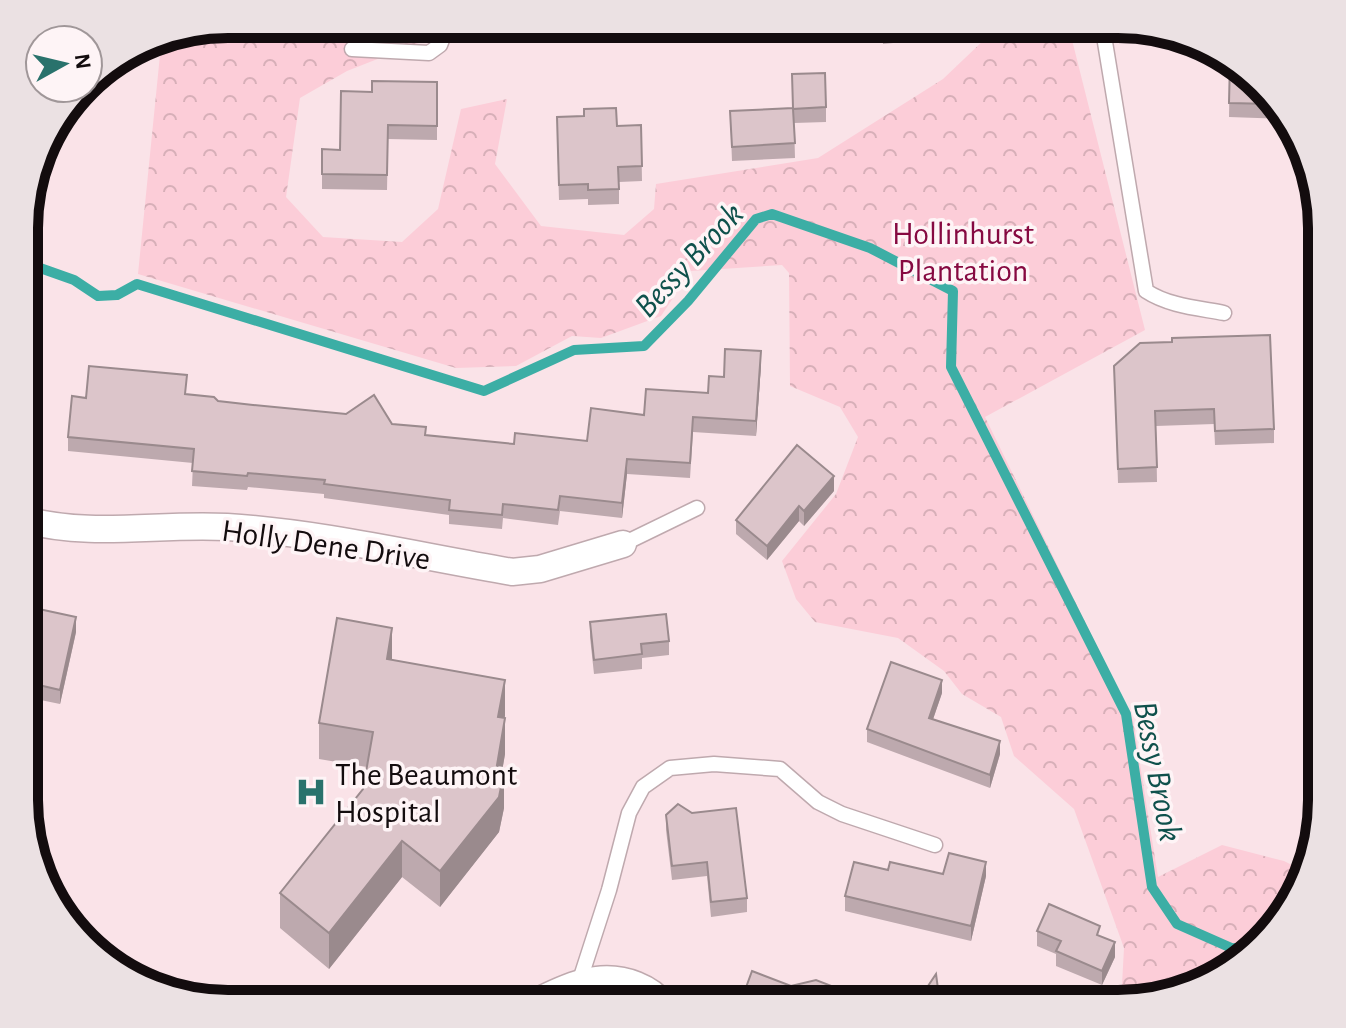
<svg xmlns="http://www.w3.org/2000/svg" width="1346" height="1028" font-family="'Alegreya Sans',sans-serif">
  <defs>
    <pattern id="forest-crowns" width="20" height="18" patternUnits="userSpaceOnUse" patternTransform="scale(2)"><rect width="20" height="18" fill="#fccdd8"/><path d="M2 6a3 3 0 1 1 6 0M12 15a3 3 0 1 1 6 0" fill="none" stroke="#d7afb8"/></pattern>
  </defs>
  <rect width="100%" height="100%" fill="#fae3e8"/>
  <!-- forest -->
  <polygon fill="url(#forest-crowns)" points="228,24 412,24 431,38 347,71 300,98 286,197 323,237 402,242 438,209 461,109 507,99 495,164 541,226 624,235 654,209 656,184 818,158 943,79 985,39 996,24 1068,24 1145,330 985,417 1133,720 1158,877 1222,845 1284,861 1308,873 1272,934 1208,983 1121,1003 1124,948 1074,809 1014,756 1001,717 962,694 944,671 898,638 815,622 796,599 782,561 836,494 858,437 840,407 790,386 789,273 782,265 691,271 661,316 601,338 572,336 516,366 456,368 138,274 162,35"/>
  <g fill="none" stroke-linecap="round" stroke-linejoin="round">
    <!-- stream -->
    <g stroke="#3caea5" stroke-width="10">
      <polyline points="26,263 74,280 98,296 117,295 137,284 484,391 574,350 644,346 688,301 756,219 772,214 870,248 953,291 951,367 1126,714 1152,887 1177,924 1245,954"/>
      <polyline points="1222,972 1221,963 1235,948"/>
    </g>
    <defs>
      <g id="lane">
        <path d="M1102 24 1146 291C1169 306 1198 308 1224 313"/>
        <polyline points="352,49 429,53 440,45 448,24"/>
        <polyline points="623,544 697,508"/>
        <polyline points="579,983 609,890 629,813 643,787 670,768 714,764 780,769 818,802 842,814 935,845"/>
      </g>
      <g id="street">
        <path d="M25 520C93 538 158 523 227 527 322 533 418 556 512 572L540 569 623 544"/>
        <path d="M532 1004C565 987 600 970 636 985 646 989 656 995 662 1004"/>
      </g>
    </defs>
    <!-- lane casing -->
    <use href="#lane" stroke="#bfa9ae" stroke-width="17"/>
    <!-- street casing -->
    <use href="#street" stroke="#bfa9ae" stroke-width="29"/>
    <!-- lane -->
    <use href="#lane" stroke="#fff" stroke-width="14"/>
    <!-- street -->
    <use href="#street" stroke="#fff" stroke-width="26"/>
  </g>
  <!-- wall -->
  <g fill="#bda9ae">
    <polygon points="882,24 934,24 934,39 883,44"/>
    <polygon points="1230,61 1252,74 1286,119 1229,117"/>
    <polygon points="437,82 437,140 388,139 387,190 322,189 322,149 340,150 372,92"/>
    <polygon points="826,107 826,122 794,123 795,158 732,161 730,111"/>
    <polygon points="641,125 642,181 619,182 619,204 588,205 588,199 559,200 557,132 617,126"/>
    <polygon points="26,322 34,337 30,382 25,382"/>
    <polygon points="761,365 756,436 693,432 690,478 627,474 622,518 560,511 558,525 503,518 502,529 449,524 449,515 324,498 324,494 248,487 247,490 192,486 193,463 68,451 68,437 86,398 187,394 218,401 392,424 426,435 514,444 587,441 644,415 708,393 724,377"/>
    <polygon points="1114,366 1274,429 1274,443 1215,445 1214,424 1156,426 1157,482 1118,483"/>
    <polygon points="834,491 804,526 799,521 767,560 736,534 736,520"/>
    <polygon points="25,606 76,632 60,704 26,697 26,681 25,680"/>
    <polygon points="590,622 669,641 669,655 642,658 642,669 594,674 590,637"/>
    <polygon points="392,660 504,718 505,754 502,772 504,808 499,832 440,907 402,877 329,969 280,928 280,893 363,789 367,767 319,759 319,723"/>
    <polygon points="942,693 933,719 1000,754 990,788 867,742 867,729"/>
    <polygon points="666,815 747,898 747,912 711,917 707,876 672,880 666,830"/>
    <polygon points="888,870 986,876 971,941 845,911 845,896"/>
    <polygon points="1037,931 1100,936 1115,957 1102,985 1056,966 1056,954 1037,946"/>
  </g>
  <!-- shaded-wall -->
  <g fill="#9a8a8d">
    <polygon points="34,322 34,337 30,382 30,367"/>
    <polygon points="761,351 761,365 756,436 756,421"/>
    <polygon points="627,459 627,474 622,518 622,503"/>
    <polygon points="834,476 834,491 804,526 804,511"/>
    <polygon points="799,506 799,521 767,560 767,546"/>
    <polygon points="76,617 76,632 60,704 60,690"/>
    <polygon points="392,628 392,664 387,659"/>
    <polygon points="505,680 505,716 498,753 498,717"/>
    <polygon points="942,680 942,693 929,731 929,718"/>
    <polygon points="505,718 505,754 497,800 504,772 504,808 499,832 440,907 440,871 496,771"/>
    <polygon points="1000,741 1000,754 990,788 990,775"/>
    <polygon points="402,841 402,877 329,969 329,933"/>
    <polygon points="986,862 986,876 971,941 971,926"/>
    <polygon points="1115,942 1115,957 1102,985 1102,971"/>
  </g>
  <!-- building -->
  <g fill="#dcc5ca" stroke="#9a8a8d" stroke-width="2">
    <polygon points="883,24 933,24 883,29"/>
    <polygon points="1230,61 1252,74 1275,104 1229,103"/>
    <polygon points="825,73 826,107 793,109 795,143 732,147 730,111 793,108 792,74"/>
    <polygon points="372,81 437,82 437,126 388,125 387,175 322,174 322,149 340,150 341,91 372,92"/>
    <polygon points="616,108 617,126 641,125 642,166 618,167 619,189 588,190 588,184 559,185 557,117 584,116 584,109"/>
    <polygon points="26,322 34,322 30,367 25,367"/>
    <polygon points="1270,335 1274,429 1215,431 1214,409 1155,411 1157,467 1118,469 1114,366 1140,343 1172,342 1172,338"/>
    <polygon points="725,349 761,351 756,421 693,417 690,463 627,459 622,503 560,496 558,510 503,504 502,515 449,510 450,500 324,484 325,480 248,473 247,476 192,471 194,449 68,437 72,396 86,398 89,366 187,375 185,394 214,397 218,401 253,405 346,414 374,395 392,424 426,427 425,435 514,444 515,433 587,441 591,408 644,415 646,389 708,393 709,376 724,377"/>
    <polygon points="797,445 834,476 804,511 799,506 767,546 736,520"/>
    <polygon points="25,606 76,617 60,690 26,682 30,667 25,666"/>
    <polygon points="666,614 669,641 641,644 642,654 594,660 590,622"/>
    <polygon points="337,618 392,628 387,659 505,680 498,717 505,718 496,771 504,772 499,797 440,871 402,841 329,933 280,893 363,789 373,732 319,723"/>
    <polygon points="891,662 942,680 929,718 1000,741 990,775 867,729"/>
    <polygon points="678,804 692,813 736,808 747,898 711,902 707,862 672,866 666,815"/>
    <polygon points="949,853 986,862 971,926 845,896 854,862 888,870 890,862 943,874"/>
    <polygon points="1049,904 1100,926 1097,935 1115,942 1102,971 1056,951 1061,941 1037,931"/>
    <polygon points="752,971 791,986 816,980 847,992 842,1004 740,1004"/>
    <polygon points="936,974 940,1004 916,1004"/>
  </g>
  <!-- icons -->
  <defs>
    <symbol id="hospital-bare" viewBox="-9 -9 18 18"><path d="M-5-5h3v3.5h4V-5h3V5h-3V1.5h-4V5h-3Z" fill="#29726c" stroke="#fef4f6" stroke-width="2.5" paint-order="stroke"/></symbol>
  </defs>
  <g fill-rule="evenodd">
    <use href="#hospital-bare" x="289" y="770" width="44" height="44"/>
  </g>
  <g text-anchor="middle" stroke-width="7" stroke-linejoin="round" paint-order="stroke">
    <!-- park labels -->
    <g font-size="32" fill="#860941" stroke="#fef4f6">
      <text x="963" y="244">Hollinhurst<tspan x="963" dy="37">Plantation</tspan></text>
    </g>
    <!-- street labels -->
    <g font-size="32" fill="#130c0e" stroke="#fef4f6">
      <text transform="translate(326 544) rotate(8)" y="11">Holly Dene Drive</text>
    </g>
    <!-- poi labels -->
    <g font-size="32" fill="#130c0e" stroke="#fef4f6" text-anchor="start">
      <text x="335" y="785">The Beaumont<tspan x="335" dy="37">Hospital</tspan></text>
    </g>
    <!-- water labels -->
    <g font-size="34" font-style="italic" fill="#0f514c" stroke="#fef4f6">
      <text transform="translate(688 259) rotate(-47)" y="12">Bessy Brook</text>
      <text transform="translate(1159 771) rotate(79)" y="12">Bessy Brook</text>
    </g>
  </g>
  <!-- crop -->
  <path d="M0 0H1346V1028H0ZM228 38H1118A190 190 0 0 1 1308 228V800A190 190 0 0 1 1118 990H228A190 190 0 0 1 38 800V228A190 190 0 0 1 228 38Z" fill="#ebe1e3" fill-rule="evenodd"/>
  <path fill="none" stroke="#130c0e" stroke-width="10" d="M228 38H1118A190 190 0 0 1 1308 228V800A190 190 0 0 1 1118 990H228A190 190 0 0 1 38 800V228A190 190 0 0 1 228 38Z"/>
  <!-- north arrow -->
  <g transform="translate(64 64) rotate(82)"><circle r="38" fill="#fef4f6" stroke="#a09799" stroke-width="2"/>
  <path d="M0-6L14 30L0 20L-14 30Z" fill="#29726c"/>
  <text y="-12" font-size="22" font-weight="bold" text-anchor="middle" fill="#130c0e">N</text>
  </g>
</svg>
